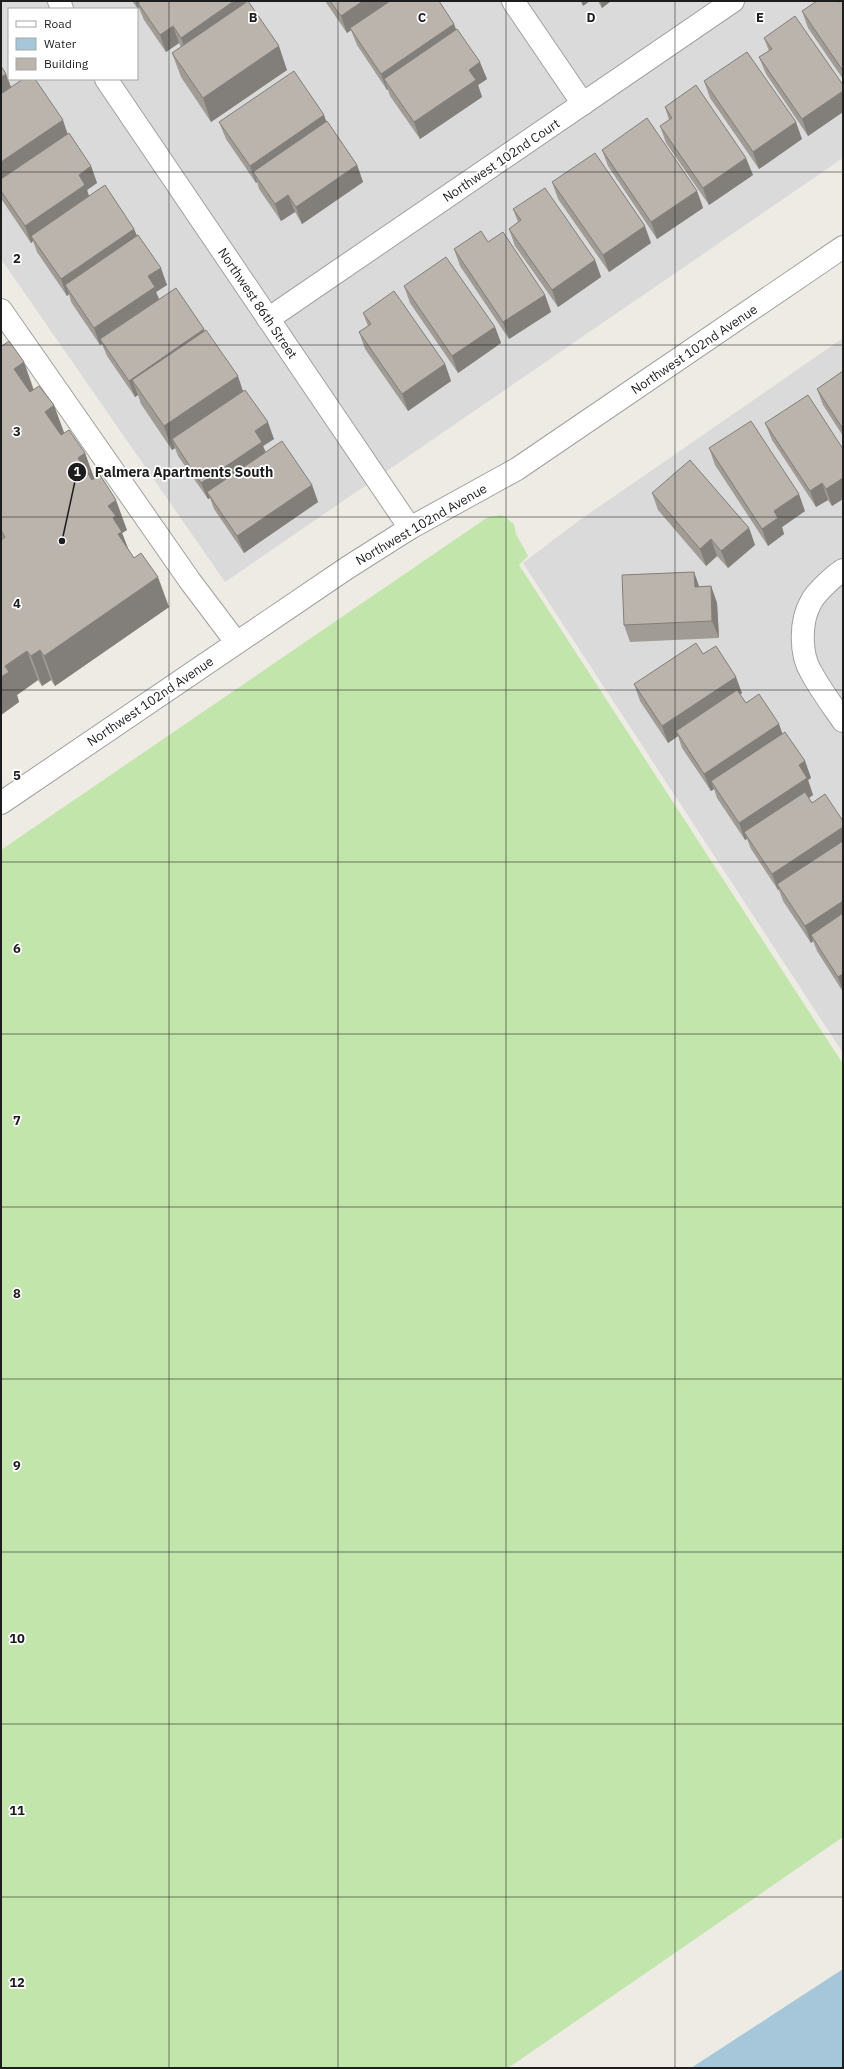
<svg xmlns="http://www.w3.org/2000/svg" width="844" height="2069" font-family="'IBM Plex Sans',sans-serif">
  <rect width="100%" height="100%" fill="#edebe3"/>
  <!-- residential -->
  <g fill="#dbdada" fill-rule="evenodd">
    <path d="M1 1H843V158L225 582 1 259ZM9 9H137V79H9Z"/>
    <polygon points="843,338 843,1053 523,563 577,522"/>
  </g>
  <!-- grass -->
  <polygon fill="#c1e5ab" points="502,515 514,524 516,534 528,556 519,565 843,1064 843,1837 508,2068 1,2068 1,850 488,517"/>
  <!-- water -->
  <polygon fill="#a6c7d9" points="843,1969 843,2068 691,2068"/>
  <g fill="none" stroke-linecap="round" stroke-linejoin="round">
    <defs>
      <g id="minor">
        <polyline points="59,1 62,9"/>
        <polyline points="513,1 583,104"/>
        <polyline points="106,79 410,528"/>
        <polyline points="1,310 190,581 236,642"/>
        <polyline points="268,319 733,1"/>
        <path d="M843 570C834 576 816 592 811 602 800 621 800 654 811 672 820 689 832 705 843 721"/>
        <polyline points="1,803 347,568 410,528 517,469 843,247"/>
      </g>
    </defs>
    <!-- minor casing -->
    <use href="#minor" stroke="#a1a1a1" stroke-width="24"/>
    <!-- minor -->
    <use href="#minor" stroke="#fff" stroke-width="22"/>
  </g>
  <!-- wall -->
  <g fill="#a09b95">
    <polygon points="132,1 244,1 287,70 211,122 181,77 172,53 181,47 179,43 166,52 144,20 139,8 138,9"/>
    <polygon points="325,1 439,1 454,24 456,30 487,79 478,85 482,97 420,139 390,96 388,90 387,90 357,45 351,30 347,33"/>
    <polygon points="598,1 611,1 602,8"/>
    <polygon points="843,1 843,79 808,28 802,11 838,2"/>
    <polygon points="764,38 843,85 843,112 808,136 766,74 759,57 769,51"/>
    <polygon points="1,66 6,74 11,87 68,134 91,166 97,183 87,190 89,196 134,229 137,236 167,285 156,292 159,299 204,331 274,439 263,446 266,452 312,485 318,502 244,553 214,509 210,498 208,499 178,456 175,448 172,450 141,404 138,395 135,397 107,356 102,344 100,345 71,302 69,294 67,296 37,252 33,241 31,243 2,200 1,198"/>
    <polygon points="704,81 802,139 759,169 710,98"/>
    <polygon points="665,107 753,175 709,205 666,143 660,126 669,120"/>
    <polygon points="324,115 326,122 357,165 363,182 302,224 295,212 281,221 259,189 257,182 256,183 226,139 219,122"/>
    <polygon points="602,150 697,191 703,208 657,239 608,166"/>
    <polygon points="552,182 651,243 609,272 558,199"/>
    <polygon points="513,209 595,260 601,277 558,307 515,246 509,229 518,222"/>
    <polygon points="488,242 545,295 551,312 509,339 460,266 454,249"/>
    <polygon points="404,286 495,327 501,343 458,373 410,303"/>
    <polygon points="363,313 445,364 451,381 408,411 365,349 359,332 368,326"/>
    <polygon points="1,346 24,362 34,390 64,433 85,453 94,479 127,530 122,533 129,551 169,607 55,686 51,680 42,686 38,680 17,695 19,702 1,715"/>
    <polygon points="843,371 843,436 823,405 817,389"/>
    <polygon points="765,423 843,449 843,499 832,506 828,500 816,507 772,440"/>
    <polygon points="709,448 805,511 782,527 784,534 768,546 715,465"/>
    <polygon points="652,493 749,528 755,545 728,568 717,556 706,566 658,510"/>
    <polygon points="694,572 699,587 711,586 717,603 719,638 630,642 624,625"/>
    <polygon points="703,654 742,693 740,695 746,703 779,724 782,734 805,761 811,778 808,780 813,795 809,798 812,803 843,821 843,992 817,951 813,941 811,943 783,901 779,890 778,890 751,849 747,839 745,840 717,798 714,789 711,791 682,748 678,736 668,743 640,701 634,684"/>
  </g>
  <!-- shaded-wall -->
  <g fill="#827e79">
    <polygon points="135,1 150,1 138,3 139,8 138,9"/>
    <polygon points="234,1 244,1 248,12 187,54 181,38"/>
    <polygon points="363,1 393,1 350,28 351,30 347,33 341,16"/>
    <polygon points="581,1 590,1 583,6"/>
    <polygon points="600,1 611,1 602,8"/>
    <polygon points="454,24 460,41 384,79 388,90 387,90 381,74"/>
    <polygon points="173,26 179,43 166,52 160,35"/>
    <polygon points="279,46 287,70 211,122 203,98"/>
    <polygon points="480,62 487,79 478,85 482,97 420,139 414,122 469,70"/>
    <polygon points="6,74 12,90 1,113 1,77"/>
    <polygon points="843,91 843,112 808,136 802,119"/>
    <polygon points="324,115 330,132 253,172 257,182 256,183 250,166"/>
    <polygon points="63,120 71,144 1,191 1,162"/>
    <polygon points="796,122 802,139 759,169 753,152"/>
    <polygon points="746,158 753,175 709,205 703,188"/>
    <polygon points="357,165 363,182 302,224 296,207"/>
    <polygon points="91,166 97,183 87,190 91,202 31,236 33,241 31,243 25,226 79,175"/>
    <polygon points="697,191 703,208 657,239 651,222"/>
    <polygon points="288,195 295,212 281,221 275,204"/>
    <polygon points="645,226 651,243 609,272 603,255"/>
    <polygon points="134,229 141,245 65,285 69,294 67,296 61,279"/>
    <polygon points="595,260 601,277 558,307 552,290"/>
    <polygon points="161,268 167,285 156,292 161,304 100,339 102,344 100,345 94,328 148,276"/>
    <polygon points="545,295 551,312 509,339 503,322"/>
    <polygon points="495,327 501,343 458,373 452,356"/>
    <polygon points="204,329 210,346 132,380 138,395 135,397 129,381"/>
    <polygon points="24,362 34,392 25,398 14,369"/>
    <polygon points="445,364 451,381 408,411 402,394"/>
    <polygon points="238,376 246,400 172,439 175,448 172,450 164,426"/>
    <polygon points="54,405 65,435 56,442 45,412"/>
    <polygon points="268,422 274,439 263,446 268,459 207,492 210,498 208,499 201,483 255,431"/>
    <polygon points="85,453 96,483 88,488 78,458"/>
    <polygon points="843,478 843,499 832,506 826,489"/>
    <polygon points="822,483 828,500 816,507 810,491"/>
    <polygon points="312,485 318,502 244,553 237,536"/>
    <polygon points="799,494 805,511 782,527 784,534 768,546 762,529 774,511"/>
    <polygon points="116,500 127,530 122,533 133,561 118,534 108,506"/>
    <polygon points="749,528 755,545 728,568 721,551"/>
    <polygon points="711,539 717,556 706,566 700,549"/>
    <polygon points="694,572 700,589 695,587"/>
    <polygon points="158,577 169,607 55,686 44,656"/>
    <polygon points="711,586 717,603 719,638 712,621"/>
    <polygon points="40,650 51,680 42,686 31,656"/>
    <polygon points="27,651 38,680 17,695 19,702 1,715 1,677 5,666"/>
    <polygon points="736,677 742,693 679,735 676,731 678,736 668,743 662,726"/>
    <polygon points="779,724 785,741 711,781 714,789 711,791 704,774"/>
    <polygon points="805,761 811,778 808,780 813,795 748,838 744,832 747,839 745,840 739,823 799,765"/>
    <polygon points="843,827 843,848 777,884 779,890 778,890 772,874"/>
    <polygon points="843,901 843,922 811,935 813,941 811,943 805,926"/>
    <polygon points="843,974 843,990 838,977"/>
  </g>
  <!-- building -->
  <g fill="#bab4ad" stroke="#827e79">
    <polygon points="141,1 234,1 181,38 173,26 160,35 138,3"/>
    <polygon points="248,1 279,46 203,98 172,53"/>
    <polygon points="330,1 363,1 341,16"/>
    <polygon points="390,1 439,1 454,24 381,74 350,28"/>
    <polygon points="817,1 837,1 838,2 843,1 843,71 802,11"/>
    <polygon points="795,16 843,85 843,91 802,119 759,57 772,49 764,38"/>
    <polygon points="457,29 480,62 469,70 476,80 414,122 384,79"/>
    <polygon points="747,52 796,122 753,152 704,81"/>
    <polygon points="1,66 6,74 1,77"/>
    <polygon points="294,71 324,115 250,166 219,122"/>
    <polygon points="23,79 35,79 63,120 1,162 1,94"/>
    <polygon points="696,85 746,158 703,188 660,126 672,118 665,107"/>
    <polygon points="647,118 697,191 651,222 602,150"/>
    <polygon points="327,121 357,165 296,207 288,195 275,204 253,172"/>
    <polygon points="69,133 91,166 79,175 85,185 25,226 1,191 1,179"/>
    <polygon points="595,153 645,226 603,255 552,182"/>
    <polygon points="105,185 134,229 61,279 31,236"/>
    <polygon points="545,188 595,260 552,290 509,229 521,220 513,209"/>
    <polygon points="481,231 488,242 503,232 545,295 503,322 454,249"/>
    <polygon points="138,235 161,268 148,276 155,287 94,328 65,285"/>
    <polygon points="446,257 495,327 452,356 404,286"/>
    <polygon points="176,288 204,329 129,381 100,339"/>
    <polygon points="394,291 445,364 402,394 359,332 371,324 363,313"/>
    <polygon points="206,330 238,376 164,426 132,380"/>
    <polygon points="9,341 24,362 14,369 30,392 39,386 54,405 45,412 61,435 69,430 85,453 78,458 92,480 100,475 116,500 108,506 116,516 113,518 122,532 118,534 134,558 141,553 158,577 44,656 40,650 31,656 27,651 5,666 9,672 1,677 1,540 5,537 1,530 1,346 2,346"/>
    <polygon points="843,371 843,429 817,389"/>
    <polygon points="245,390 268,422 255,431 262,442 201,483 172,439"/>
    <polygon points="808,395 843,449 843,478 826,489 822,483 810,491 765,423"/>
    <polygon points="751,421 799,494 774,511 778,518 762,529 709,448"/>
    <polygon points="282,441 312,485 237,536 207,492"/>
    <polygon points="690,460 749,528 721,551 711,539 700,549 652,493"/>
    <polygon points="694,572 695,587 711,586 712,621 624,625 622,575"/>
    <polygon points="696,643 703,654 716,646 736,677 662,726 634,684"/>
    <polygon points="737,690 746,703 759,694 779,724 704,774 676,731"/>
    <polygon points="785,732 805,761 799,765 807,778 739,823 711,781"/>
    <polygon points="805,792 812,803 825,794 843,821 843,827 772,874 744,832"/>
    <polygon points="843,841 843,901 805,926 777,884"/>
    <polygon points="843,913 843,974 838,977 811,935"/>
  </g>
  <!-- grid -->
  <path fill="none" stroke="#1d1d1d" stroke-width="1" stroke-opacity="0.55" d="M169 1V2068M338 1V2068M506 1V2068M675 1V2068M1 172H843M1 345H843M1 517H843M1 690H843M1 862H843M1 1034H843M1 1207H843M1 1379H843M1 1552H843M1 1724H843M1 1897H843"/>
  <g text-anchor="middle" stroke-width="3.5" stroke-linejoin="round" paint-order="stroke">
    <!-- street labels -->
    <g font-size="13" fill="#1d1d1d" stroke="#fff">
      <text transform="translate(501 160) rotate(-34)" y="5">Northwest 102nd Court</text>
      <text transform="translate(258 303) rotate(56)" y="5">Northwest 86th Street</text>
      <text transform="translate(694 349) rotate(-34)" y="5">Northwest 102nd Avenue</text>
      <text transform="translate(421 524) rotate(-30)" y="5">Northwest 102nd Avenue</text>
      <text transform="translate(150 701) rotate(-34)" y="5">Northwest 102nd Avenue</text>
    </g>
  </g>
  <g font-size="13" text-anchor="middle" font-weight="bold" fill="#1d1d1d" stroke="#fff" stroke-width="3.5" stroke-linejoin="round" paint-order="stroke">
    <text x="253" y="22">B</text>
    <text x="422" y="22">C</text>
    <text x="591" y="22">D</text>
    <text x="760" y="22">E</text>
    <text x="17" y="263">2</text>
    <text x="17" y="436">3</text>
    <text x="17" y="608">4</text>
    <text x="17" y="780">5</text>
    <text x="17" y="953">6</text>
    <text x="17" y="1125">7</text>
    <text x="17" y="1298">8</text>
    <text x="17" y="1470">9</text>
    <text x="17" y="1643">10</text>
    <text x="17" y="1815">11</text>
    <text x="17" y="1987">12</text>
  </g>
  <!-- callouts -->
  <path fill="none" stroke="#1d1d1d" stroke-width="1.5" d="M62 541L77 472"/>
  <g fill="#1d1d1d" stroke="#fff" stroke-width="1.5">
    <circle cx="62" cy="541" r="4"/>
    <circle cx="77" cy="472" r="10"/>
  </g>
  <g font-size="12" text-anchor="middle" font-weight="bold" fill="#fff">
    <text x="77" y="476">1</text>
  </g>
  <g font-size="14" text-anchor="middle" font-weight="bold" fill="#1d1d1d" stroke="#fff" stroke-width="3.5" stroke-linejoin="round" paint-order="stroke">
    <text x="184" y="477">Palmera Apartments South</text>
  </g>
  <!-- border -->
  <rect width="844" height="2069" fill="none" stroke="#1d1d1d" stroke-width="4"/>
  <!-- legend -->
  <rect x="8" y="8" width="130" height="72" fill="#ffffff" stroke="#a5a5a5"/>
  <rect x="16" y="21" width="20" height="6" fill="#ffffff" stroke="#a5a5a5"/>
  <text x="44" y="28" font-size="12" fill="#1d1d1d">Road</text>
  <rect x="16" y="38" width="20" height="12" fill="#a6c7d9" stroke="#a5a5a5"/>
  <text x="44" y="48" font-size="12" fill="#1d1d1d">Water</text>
  <rect x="16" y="58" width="20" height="12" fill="#bab4ad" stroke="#a5a5a5"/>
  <text x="44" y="68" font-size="12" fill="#1d1d1d">Building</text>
</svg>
